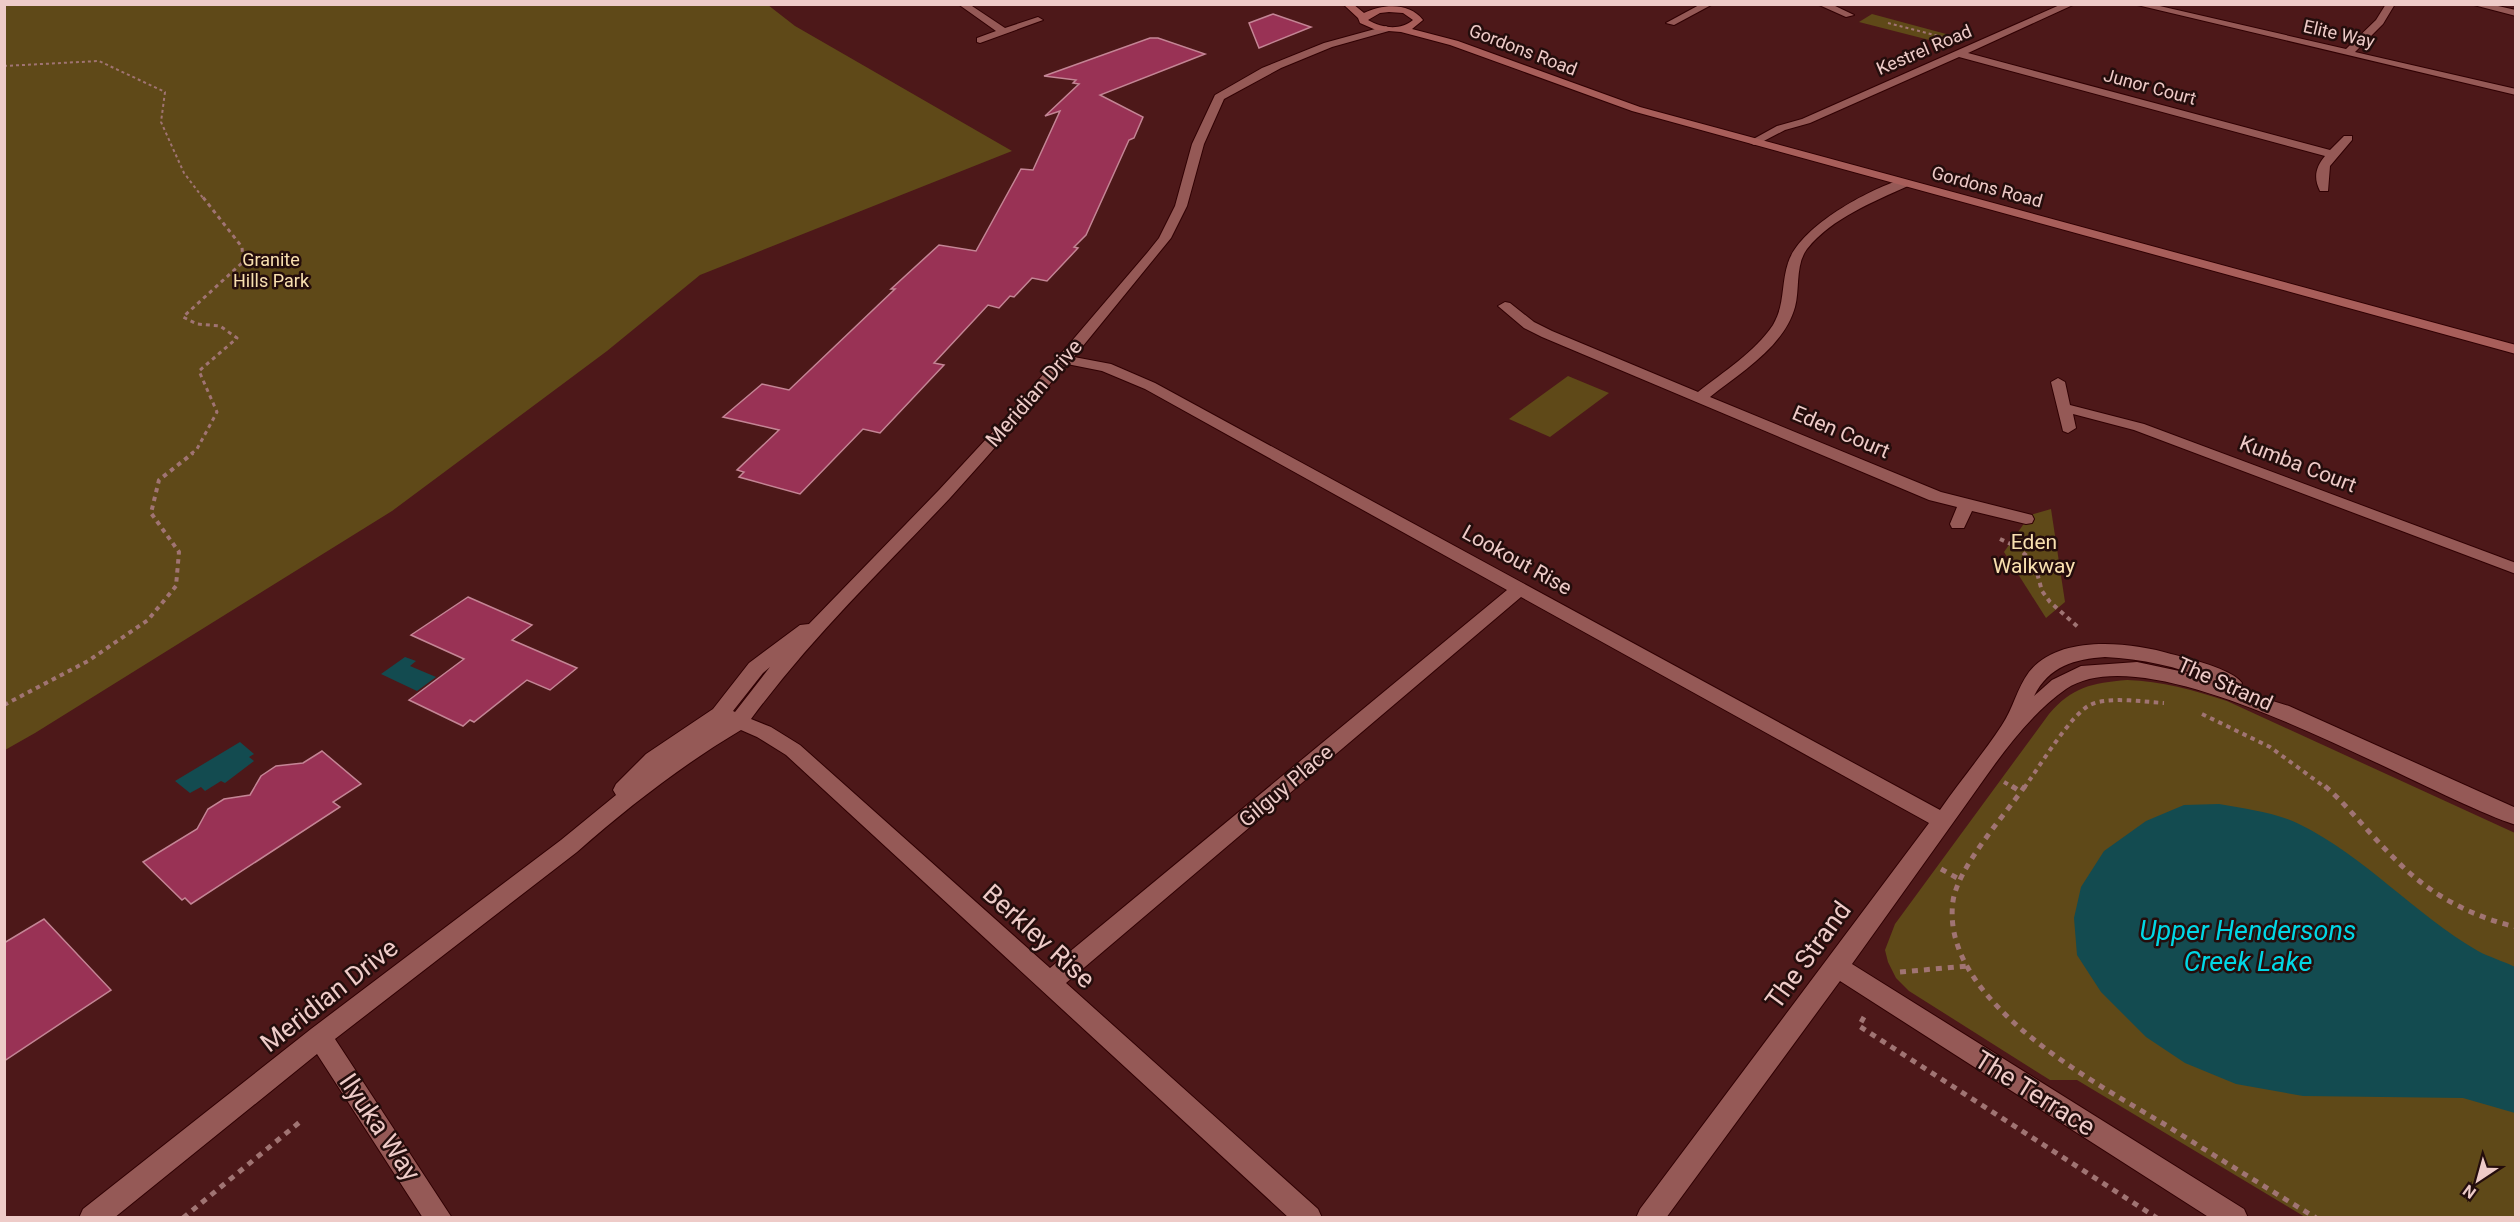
<svg xmlns="http://www.w3.org/2000/svg" width="2520" height="1222" font-family="Roboto,sans-serif">
  <rect width="100%" height="100%" fill="#4d1819"/>
  <!-- green -->
  <g fill="#5f4918">
    <polygon points="5,4 768,5 795,26 1012,151 700,275 607,351 392,511 35,733 5,750"/>
    <polygon points="1872,14 1961,38 1945,44 1859,22"/>
    <polygon points="1568,376 1609,393 1550,437 1509,419"/>
    <polygon points="2051,509 2065,602 2046,618 2004,552 2030,515"/>
    <path d="M2127 680C2162 681 2193 690 2227 701L2515 833V1217H2305L2077 1080H2050L1909 991 1896 978 1888 962 1885 950 1895 924 2049 714C2072 687 2092 683 2127 680Z"/>
  </g>
  <!-- water -->
  <g fill="#134b50">
    <polygon points="405,657 416,661 410,666 436,677 417,691 381,674"/>
    <polygon points="240,742 254,754 249,757 254,761 225,783 221,781 205,791 201,787 190,793 175,781"/>
    <path d="M2219 804C2246 809 2274 812 2299 824 2365 856 2414 914 2478 951 2489 957 2503 961 2515 967V1113L2463 1098 2303 1096 2236 1084 2185 1063 2146 1037 2101 992 2077 955 2074 918 2081 887 2104 851 2146 821 2184 805Z"/>
  </g>
  <!-- building -->
  <g fill="#993255" stroke="#c48595" stroke-width="1.5">
    <polygon points="1273,14 1311,27 1259,48 1249,23"/>
    <polygon points="1150,38 1158,38 1205,54 1100,95 1143,117 1134,138 1129,140 1086,235 1074,247 1078,248 1047,281 1032,278 1014,297 1010,296 999,308 988,305 934,363 944,365 880,433 863,429 800,494 739,477 744,472 737,470 779,430 723,417 762,384 789,390 895,289 891,289 939,245 976,251 1021,169 1033,170 1060,111 1045,116 1079,84 1073,83 1076,80 1044,76"/>
    <polygon points="468,597 532,625 512,640 577,668 550,690 527,680 474,722 470,720 463,726 409,700 464,659 411,635"/>
    <polygon points="322,751 361,784 333,802 340,807 191,904 185,898 182,900 143,862 197,829 208,809 224,799 250,795 261,776 276,766 303,763"/>
    <polygon points="44,919 111,990 4,1061 4,943"/>
  </g>
  <g fill="none" stroke-linecap="round" stroke-linejoin="round">
    <defs>
      <g id="street">
        <polygon points="958,4 969,4 1005,28 1038,17 1043,20 980,43 977,42 977,38 996,31"/>
        <polygon points="1701,4 1713,4 1674,25 1666,23"/>
        <polygon points="1817,4 1831,4 1854,15 1846,17"/>
        <path d="M2062 4H2075L1968 53 2330 150 2344 136H2352V140L2330 166 2328 191H2320C2313 177 2316 167 2325 156L1959 57 1810 123 1785 130 1758 144 1754 145 1748 142 1777 126 1802 119Z"/>
        <polygon points="2133,4 2151,4 2346,49 2376,20 2386,4 2395,4 2383,24 2355,52 2516,89 2516,95"/>
        <polygon points="2470,4 2489,4 2516,10 2516,16"/>
        <path d="M1386 26 1391 29 1389 31 1332 47 1281 68 1224 99 1204 144 1187 206 1171 238 1074 357 1111 364 1155 383 1940 810C1960 781 1983 754 2002 725 2013 709 2017 688 2029 672 2059 634 2130 642 2171 654 2187 658 2233 669 2242 683L2239 688 2234 689 2289 706 2516 808V825C2420 794 2155 629 2066 689 2021 721 1992 769 1960 813 1924 863 1888 914 1852 964L2244 1209 2248 1218H2210L1840 981 1666 1218H1636L1640 1209 1929 823 1521 597 1066 983 1318 1209 1322 1218H1289L786 755 757 737 741 730C682 765 628 807 577 852L335 1039 452 1218H423L317 1054 114 1218H79L83 1209 311 1029 561 840 616 795 613 790 616 784 646 754 713 709 749 663 800 625 809 624 939 490 1012 411 1147 253 1159 238 1175 206 1192 144 1215 95 1262 68 1324 43ZM1067 364 1102 371 1145 389 1507 590 1050 968 800 745 771 727 751 719C810 639 882 570 950 498 990 454 1029 409 1067 364ZM2105 657C2142 659 2177 666 2211 681L2184 672 2137 662 2081 666 2052 680 2034 696C2049 666 2075 659 2105 657ZM770 667 735 712 733 711 763 673Z"/>
        <path d="M1904 179 1910 183 1908 186C1873 202 1832 218 1807 249 1795 265 1800 289 1795 307 1784 347 1740 373 1710 397L1941 492 2032 515 2034 519 2032 523 2026 524 1972 511 1964 528H1952L1950 524 1957 507 1929 500 1542 337 1524 328 1498 306 1505 302 1510 303 1534 322 1552 331 1698 392C1723 372 1755 352 1773 325 1785 305 1781 284 1788 263 1799 227 1870 188 1904 179Z"/>
        <polygon points="2058,378 2065,382 2070,405 2144,424 2516,563 2516,574 2134,430 2073,414 2076,428 2068,433 2063,431 2051,382"/>
      </g>
      <path id="secondary" d="M1343 4H1353L1364 13C1383 4 1409 2 1423 20L1412 29 1458 41 1640 107 2516 345V354L1632 111 1450 45 1401 32 1376 30 1360 23 1358 18ZM1389 12 1403 13 1413 20C1400 31 1382 28 1368 20L1380 13Z"/>
    </defs>
    <!-- street casing -->
    <use href="#street" stroke="#300003" stroke-width="2"/>
    <!-- secondary casing -->
    <use href="#secondary" stroke="#300003" stroke-width="2"/>
    <!-- path-far3 -->
    <g stroke="#a07473" stroke-width="2" stroke-dasharray="3 3" stroke-linecap="butt">
      <polyline points="1888,23 1942,37"/>
      <polyline points="4,66 99,61 165,92 161,122 184,173 203,198"/>
    </g>
    <!-- path-far2 -->
    <polyline stroke="#a07473" stroke-width="3" stroke-dasharray="4 4" stroke-linecap="butt" points="191,454 197,449 217,412 199,371 237,338 220,326 197,324 183,317 243,262 242,247 202,196"/>
    <!-- path-far1 -->
    <g stroke="#a07473" stroke-width="4" stroke-dasharray="4.5 4.5" stroke-linecap="butt">
      <polyline points="2000,539 2015,546 2034,562 2042,591 2050,602 2079,628"/>
      <polyline points="4,705 88,661 148,620 176,586 179,552 151,513 159,480 193,453"/>
      <polyline points="2202,714 2270,747 2326,788"/>
      <polyline points="2004,782 2014,788"/>
      <path d="M2024 788C2038 769 2071 714 2090 705 2108 696 2144 702 2164 703"/>
    </g>
    <!-- path -->
    <g stroke="#a07473" stroke-width="5" stroke-dasharray="6 6" stroke-linecap="butt">
      <polyline points="2012,786 2021,792"/>
      <path d="M2025 786C2004 816 1958 867 1953 901 1939 1002 2098 1084 2169 1127 2218 1158 2267 1188 2316 1218"/>
      <path d="M2325 786C2351 809 2371 836 2396 860 2429 894 2470 916 2516 927"/>
      <polyline points="1941,869 1959,879"/>
      <polyline points="1900,972 1968,966"/>
      <polyline points="1864,1017 1859,1026 2157,1218"/>
      <polyline points="183,1218 301,1121"/>
    </g>
    <!-- street -->
    <use href="#street" fill="#955956" fill-rule="evenodd"/>
    <!-- secondary -->
    <use href="#secondary" fill="#a85e5a" fill-rule="evenodd"/>
  </g>
  <g text-anchor="middle" stroke-width="5" stroke-linejoin="round" paint-order="stroke">
    <!-- far-street labels -->
    <g font-size="18" fill="#eecbc8" stroke="#240d0c">
      <text transform="translate(2339 34) rotate(13)" y="6">Elite Way</text>
      <text transform="translate(1523 50) rotate(21)" y="6">Gordons Road</text>
      <text transform="translate(1924 50) rotate(-23)" y="6">Kestrel Road</text>
      <text transform="translate(2150 87) rotate(15)" y="6">Junor Court</text>
      <text transform="translate(1987 187) rotate(15)" y="6">Gordons Road</text>
    </g>
    <!-- far-park labels -->
    <g font-size="18" fill="#f9e0b0" stroke="#240d0c">
      <text x="271" y="266">Granite<tspan x="271" dy="21">Hills Park</tspan></text>
    </g>
    <!-- street labels -->
    <g font-size="21" fill="#eecbc8" stroke="#240d0c">
      <text transform="translate(1034 393) rotate(-49)" y="7">Meridian Drive</text>
      <text transform="translate(1841 432) rotate(23)" y="7">Eden Court</text>
      <text transform="translate(2298 464) rotate(21)" y="7">Kumba Court</text>
      <text transform="translate(1517 560) rotate(29)" y="7">Lookout Rise</text>
      <text transform="translate(2225 684) rotate(24)" y="7">The Strand</text>
      <text transform="translate(1286 786) rotate(-40)" y="7">Gilguy Place</text>
    </g>
    <!-- park labels -->
    <g font-size="21" fill="#f9e0b0" stroke="#240d0c">
      <text x="2034" y="549">Eden<tspan x="2034" dy="24">Walkway</tspan></text>
    </g>
    <!-- near-street labels -->
    <g font-size="26" fill="#eecbc8" stroke="#240d0c">
      <text transform="translate(1039 936) rotate(42)" y="9">Berkley Rise</text>
      <text transform="translate(1808 955) rotate(-54)" y="9">The Strand</text>
      <text transform="translate(329 995) rotate(-38)" y="9">Meridian Drive</text>
      <text transform="translate(2035 1093) rotate(32)" y="9">The Terrace</text>
      <text transform="translate(380 1127) rotate(56)" y="9">Ilyuka Way</text>
    </g>
    <!-- near-water labels -->
    <g font-size="27" font-style="italic" fill="#01d7e5" stroke="#240d0c">
      <text x="2248" y="940">Upper Hendersons<tspan x="2248" dy="31">Creek Lake</tspan></text>
    </g>
  </g>
  <!-- border -->
  <rect width="2520" height="1222" fill="none" stroke="#eecbc8" stroke-width="12"/>
  <!-- north arrow -->
  <g transform="translate(2478 1180) rotate(216)" stroke="#240d0c" stroke-width="4.5" paint-order="stroke">
  <path d="M0-4.5L10 22L0 15L-10 22Z" fill="#eecbc8"/>
  <text y="-9" font-size="16" font-weight="bold" text-anchor="middle" fill="#eecbc8">N</text>
  </g>
</svg>
